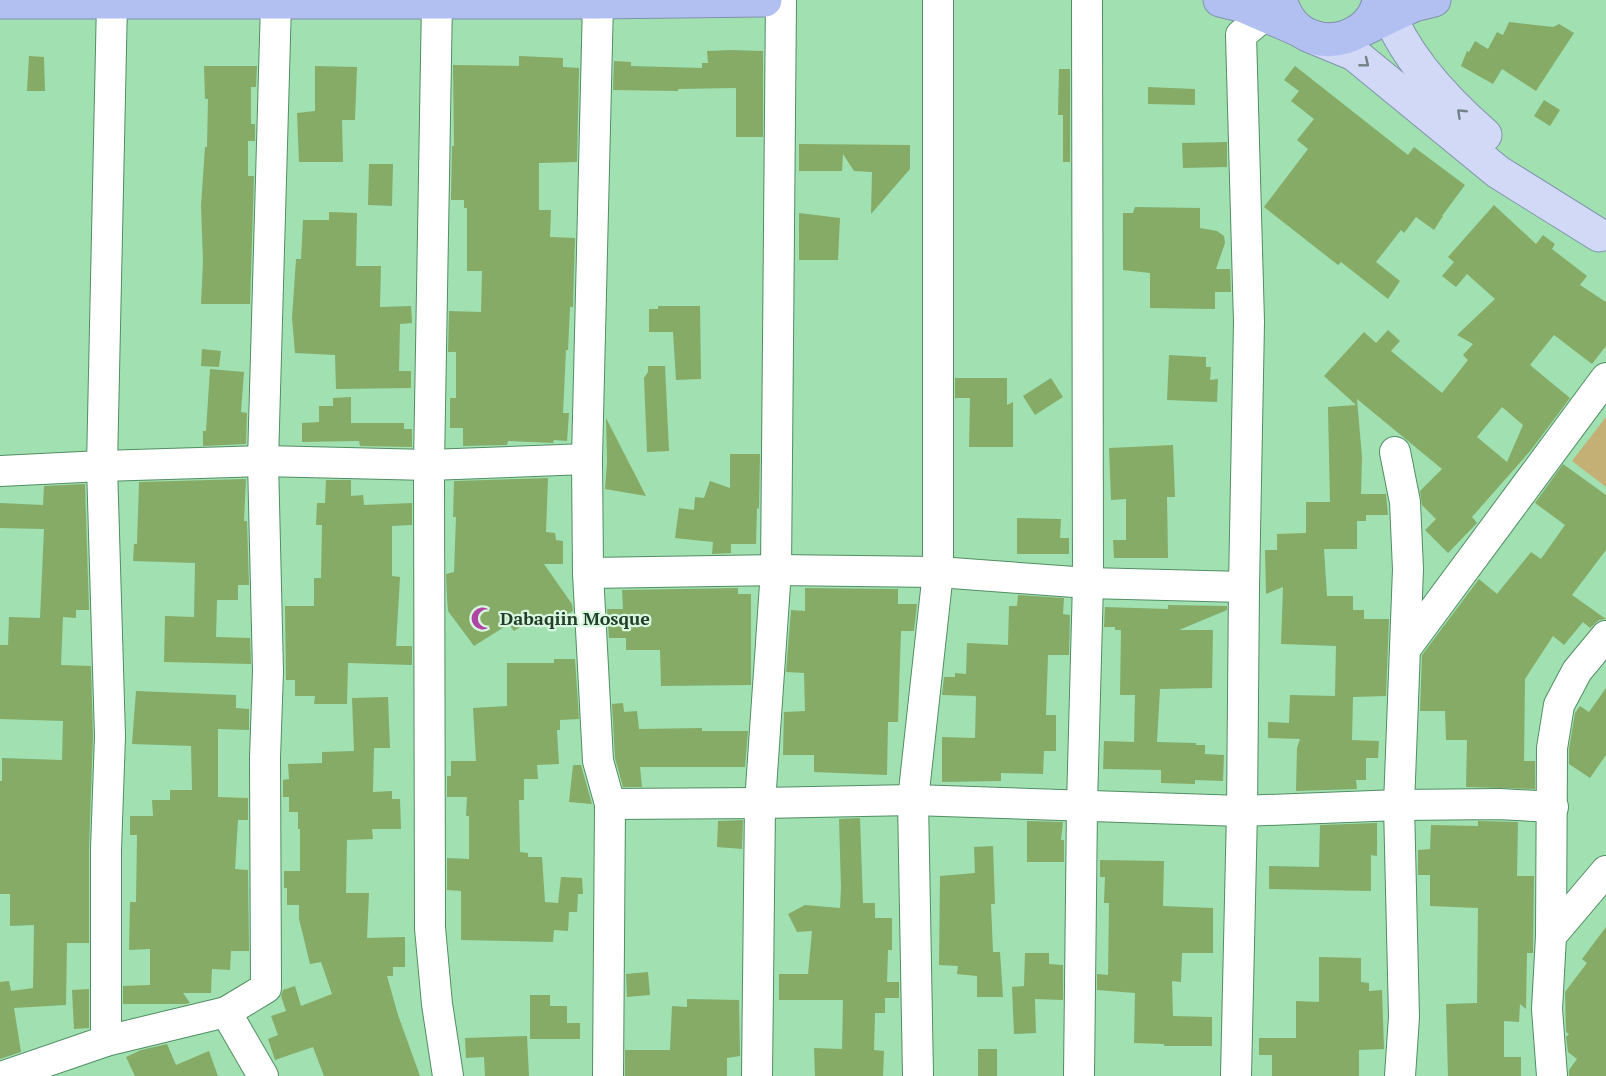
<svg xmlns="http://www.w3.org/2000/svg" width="1606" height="1076" font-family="'PT Serif',serif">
  <rect width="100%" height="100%" fill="#a0e0b1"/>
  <!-- green -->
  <polygon fill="#c4b074" points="1606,417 1606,487 1572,461"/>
  <!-- building -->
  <g fill="#85ab67" fill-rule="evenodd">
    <polygon points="1509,22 1553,27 1559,24 1574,33 1536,91 1502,69 1493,84 1461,66 1467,51 1469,52 1475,41 1488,49 1497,32 1503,35"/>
    <polygon points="731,50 763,51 763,137 736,137 736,88 678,89 678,91 613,90 614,61 631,62 631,66 702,68 702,63 708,63 707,51"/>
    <polygon points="29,56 44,57 45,91 27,91"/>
    <polygon points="519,56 563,58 563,67 579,68 577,162 539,163 539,210 551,210 550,237 575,238 573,307 570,307 568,350 566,350 563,413 569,413 567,441 554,440 553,443 508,441 507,445 463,446 463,428 450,428 450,398 456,398 456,352 448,352 449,311 481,312 482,271 467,271 467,208 464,208 464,200 451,200 452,146 454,146 453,65 519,66"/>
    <polygon points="204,66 257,66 256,87 251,87 251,124 255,124 255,141 248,141 248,176 254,176 250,304 201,304 203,261 201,206 205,147 207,147 208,99 205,99"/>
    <polygon points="315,66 357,67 355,120 342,120 343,162 299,162 297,113 315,111"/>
    <polygon points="1295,66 1408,155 1414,147 1465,185 1442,216 1443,216 1434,230 1416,217 1404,233 1401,230 1376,262 1400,281 1388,299 1341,262 1338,265 1264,207 1308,149 1297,140 1314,119 1291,101 1299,91 1284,80"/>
    <polygon points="1059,69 1070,69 1070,162 1063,162 1063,115 1058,115"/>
    <polygon points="1148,87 1195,89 1195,105 1148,104"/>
    <polygon points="1544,100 1560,110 1550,126 1534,116"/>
    <polygon points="1227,142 1227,167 1183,168 1182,143"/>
    <polygon points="799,144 910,145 910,169 871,214 872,172 854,171 843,154 842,171 799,171"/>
    <polygon points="369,164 393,164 392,206 368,205"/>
    <path d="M1494 205 1536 244 1543 235 1555 244 1552 249 1587 276 1580 285 1606 302V346L1592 364 1554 335 1530 365 1570 398 1531 450 1472 517 1477 523 1448 553 1425 530 1436 519 1422 505 1420 491 1442 469 1357 399 1362 457 1361 494H1386L1388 515H1366V521H1357V549H1324L1327 596H1353V610H1364V619H1389L1386 696 1353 697 1352 740 1379 741 1378 758H1366V780H1356L1357 789 1296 791 1297 748 1300 739 1268 738V722L1289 723 1290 695 1335 696 1336 646 1281 644 1283 587 1266 594 1265 550H1277V534L1306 533V502H1330L1328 407 1356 405 1324 376 1364 332 1376 343 1388 330 1400 341 1391 351 1442 393 1468 360 1463 355 1473 344 1457 335 1495 299 1467 274 1456 287 1442 276 1454 262 1448 257ZM1502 407 1523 425 1507 462 1477 437Z"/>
    <polygon points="1135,207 1200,208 1200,228 1217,231 1224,236 1225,243 1216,269 1230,269 1231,292 1215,292 1215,309 1150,308 1150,273 1123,270 1123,213 1133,213"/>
    <polygon points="329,212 357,213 356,266 381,266 380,307 411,306 412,323 400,324 399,371 411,371 411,388 336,389 335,355 295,353 292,318 296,259 301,259 303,220 329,220"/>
    <polygon points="799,213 840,218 838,260 799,260"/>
    <polygon points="658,306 700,306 701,379 676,380 673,332 649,332 649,309 658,309"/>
    <polygon points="202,349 221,351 219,367 201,366"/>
    <polygon points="1169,355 1206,357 1206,367 1211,367 1210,380 1218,379 1217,402 1167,400"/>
    <polygon points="648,366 665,366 669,451 647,452 644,378 648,372"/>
    <polygon points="210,369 244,372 241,412 247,413 246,444 203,446 203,431 206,431"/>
    <polygon points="955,378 1007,378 1007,405 1013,402 1013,447 969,447 970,398 955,398"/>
    <polygon points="1051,378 1063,397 1035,415 1023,396"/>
    <polygon points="351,397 351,423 404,423 404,429 412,429 412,447 360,446 359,441 302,442 302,423 319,422 319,406 333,406 333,398"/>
    <polygon points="606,418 646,496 605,489 607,462"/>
    <polygon points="1173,445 1175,497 1167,497 1168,558 1114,558 1113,540 1126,540 1126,499 1111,500 1109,448"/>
    <polygon points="730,454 760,454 759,509 757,508 756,544 731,544 731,553 712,554 713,542 675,538 679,508 694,510 695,497 704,498 710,481 730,488"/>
    <polygon points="1563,464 1606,495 1606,550 1572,595 1606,619 1599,620 1590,628 1583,622 1564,645 1553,636 1525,679 1524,761 1535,761 1535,789 1466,787 1467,740 1446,740 1445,711 1420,711 1422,655 1479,579 1497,594 1531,552 1541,559 1565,525 1535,503"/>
    <polygon points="548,478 546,532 555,533 556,540 563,541 563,564 544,564 572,604 573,611 551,624 534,619 514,631 509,624 474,646 448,611 447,598 446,574 454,572 456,517 453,517 454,481"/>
    <polygon points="246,479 244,521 247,521 249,585 238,585 238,600 217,600 216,637 250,638 251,664 164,662 165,616 194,617 195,563 133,561 134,544 137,544 139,482"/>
    <polygon points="326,480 351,480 351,496 363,495 364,505 412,503 412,525 392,526 392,576 400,577 396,646 412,646 412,665 348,663 347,704 314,704 315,696 295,696 295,680 286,680 285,606 314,606 314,578 321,578 322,525 316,525 317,503 325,503"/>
    <polygon points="85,484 89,610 76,610 76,618 63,617 61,665 91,666 93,736 89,849 89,943 67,943 66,1005 14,1008 21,1052 0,1059 0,982 9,981 11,991 33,988 34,925 10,926 10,894 0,894 0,781 2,781 2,758 62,760 63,721 0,719 0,645 8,645 9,617 40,618 44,529 0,528 0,503 43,505 44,486"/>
    <polygon points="1017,518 1061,519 1060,538 1069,538 1069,554 1017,554"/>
    <polygon points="738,588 738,594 751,594 751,685 661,686 660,650 626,650 626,638 609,638 607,609 623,609 622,590"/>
    <polygon points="805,588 898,589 898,604 917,604 914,631 901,631 898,722 888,722 887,775 814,772 814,755 783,755 784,712 805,711 804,673 786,672 791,610 805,611"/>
    <polygon points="1018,595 1064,598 1063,614 1070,615 1069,655 1048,655 1046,715 1056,715 1056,751 1044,751 1043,774 1001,773 1001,781 942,782 942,737 975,738 976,697 975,696 942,695 944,677 955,677 955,673 966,674 967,643 1008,645 1009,606 1017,606"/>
    <polygon points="1168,605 1227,606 1227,610 1179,630 1213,630 1212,688 1160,689 1157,742 1196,743 1196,745 1205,745 1205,754 1224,755 1223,781 1195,780 1195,784 1161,783 1161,770 1103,769 1104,741 1134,742 1135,695 1120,695 1121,630 1115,630 1115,627 1104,627 1105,607 1168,609"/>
    <polygon points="554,659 575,659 579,719 560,720 560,730 557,730 559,764 537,765 538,779 524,779 524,800 519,800 520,852 528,853 528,857 542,857 545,902 558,903 561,877 582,878 583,894 578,894 577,912 569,912 568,931 554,930 553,942 461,940 461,891 447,890 447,858 469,859 469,816 466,816 467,797 447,797 447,776 451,776 451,761 476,761 473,708 507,706 507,663 554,663"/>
    <polygon points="1606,688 1606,755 1590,778 1569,764 1569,749 1575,713 1580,706 1589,712"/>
    <polygon points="136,691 236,695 236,708 249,709 249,730 218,729 218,797 248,798 248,820 238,820 235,869 248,870 249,951 231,951 230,970 212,969 211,993 183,993 190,1003 185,1004 123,1004 123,986 150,985 150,949 129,950 130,902 136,902 137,835 130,835 130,816 153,816 152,800 170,800 170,790 192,790 191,746 132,744"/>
    <polygon points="388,697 390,748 374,748 373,792 392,791 392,799 400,799 401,829 372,829 373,839 347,840 346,893 369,893 367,938 405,937 405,967 393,967 393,976 387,976 398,1015 420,1076 324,1076 313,1047 275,1060 268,1039 278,1035 271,1016 286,1011 281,996 283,990 295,986 301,1006 332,994 321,962 310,964 299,919 299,905 287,905 287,888 284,888 284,871 300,871 300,829 298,829 298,812 289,812 289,797 283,797 283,780 289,779 288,764 322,763 322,752 354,751 352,698"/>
    <polygon points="623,703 624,712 637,711 639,729 702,728 702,731 748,731 745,767 640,767 642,787 623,787 615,758 612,704"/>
    <polygon points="573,765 581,765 592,804 569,802"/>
    <polygon points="860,818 863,903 875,903 875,918 892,918 892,950 888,950 887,982 899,982 899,998 885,998 885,1013 875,1013 874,1050 884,1051 883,1076 815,1076 814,1048 842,1049 843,1000 779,1000 779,974 808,974 812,931 797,932 788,914 805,905 840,908 841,888 839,819"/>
    <polygon points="743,820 742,849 717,847 718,821"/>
    <polygon points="1027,821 1063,822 1061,840 1064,840 1064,862 1027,862"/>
    <polygon points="1478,821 1518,822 1517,876 1534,876 1533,953 1527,953 1526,1009 1520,1004 1519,1022 1504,1021 1504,1057 1521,1057 1521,1076 1448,1076 1446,1004 1477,1003 1478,908 1430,906 1430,875 1418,875 1418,850 1430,849 1431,825 1478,826"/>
    <polygon points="1377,823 1377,856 1371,855 1371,891 1269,889 1269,866 1319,867 1320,825"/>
    <polygon points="993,846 995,904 991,904 993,952 1000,952 1003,997 977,997 977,976 957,974 958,966 939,965 940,876 975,873 974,847"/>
    <polygon points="1100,860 1164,861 1163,906 1213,908 1213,953 1182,953 1181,982 1172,981 1173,1016 1212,1017 1212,1046 1164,1046 1164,1044 1134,1043 1135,993 1097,990 1097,974 1108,975 1109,903 1104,903 1105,877 1100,877"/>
    <polygon points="1606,927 1606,1076 1569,1076 1569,1070 1577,1059 1568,1052 1566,1037 1569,1034 1566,1032 1565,992 1587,963 1582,959"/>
    <polygon points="1025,953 1049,953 1049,964 1063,965 1063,1000 1035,999 1036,1033 1014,1034 1012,987 1024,986"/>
    <polygon points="1319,957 1361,958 1361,982 1369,983 1369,991 1382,990 1384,1049 1359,1050 1359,1076 1272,1076 1272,1055 1259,1055 1259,1038 1296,1038 1296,1001 1319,1002"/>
    <polygon points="648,972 650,995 627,997 626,974"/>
    <polygon points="89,989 89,1028 74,1029 72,990"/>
    <polygon points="530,995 550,995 550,1006 567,1006 567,1023 580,1023 580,1039 530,1039"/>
    <polygon points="687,999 739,1000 740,1056 727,1058 727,1076 625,1076 625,1050 670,1050 672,1006 687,1007"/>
    <polygon points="527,1036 529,1076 485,1076 484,1057 466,1058 465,1038"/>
    <polygon points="167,1044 176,1065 209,1051 218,1076 135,1076 126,1057 141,1050"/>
    <rect x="978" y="1049" width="19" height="27"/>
  </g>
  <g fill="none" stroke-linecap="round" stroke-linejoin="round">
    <defs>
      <g id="minor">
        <polyline points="437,1 429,465 430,928 437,1004 448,1076"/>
        <polyline points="598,2 587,459 588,573 598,761 610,804 608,1076"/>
        <polyline points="1395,452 1405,502 1408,569 1399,805 1404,1017 1400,1076"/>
        <polyline points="0,471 102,466 263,461 429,465 587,459"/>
        <polyline points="588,573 776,570 938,572 1088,583 1244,587"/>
        <polyline points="1406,648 1606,378"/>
        <polyline points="610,804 760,803 913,800 1242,811 1399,805 1499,804 1553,807"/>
        <polyline points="1551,936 1606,871"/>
        <polyline points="226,1012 263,1076"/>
        <polyline points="106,1041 106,850 110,736 102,466 112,2"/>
        <polyline points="4,1076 106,1041 226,1012 266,988 265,758 268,671 263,461 276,3"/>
        <polyline points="757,1076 760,803 776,570 781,0"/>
        <polyline points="918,1076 913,800 938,572 938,0"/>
        <polyline points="1079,1076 1082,805 1088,583 1087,0"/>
        <polyline points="1236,1076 1242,811 1244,587 1249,322 1241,35 1265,15"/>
        <polyline points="1552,1076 1547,1009 1551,936 1552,748 1559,705 1577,671 1606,636"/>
      </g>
      <g id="major">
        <path d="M1384 0C1400 53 1444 99 1485 135"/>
        <polyline points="1313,37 1354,54 1498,172 1599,235"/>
      </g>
      <g id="highway">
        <polyline points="1220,0 1244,6 1297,29"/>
        <path d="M1280 0C1284 11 1288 21 1297 28 1324 52 1373 37 1379 0"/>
        <polyline points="0,2 598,2 765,0"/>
        <polyline points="1362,30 1414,5 1434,0"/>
      </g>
    </defs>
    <!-- minor casing -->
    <use href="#minor" stroke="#518e63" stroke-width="32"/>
    <!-- major casing -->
    <use href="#major" stroke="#8092ab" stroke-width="35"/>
    <!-- highway casing -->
    <use href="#highway" stroke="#8092ab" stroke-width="35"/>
    <!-- minor -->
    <use href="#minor" stroke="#fff" stroke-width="30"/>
    <!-- major -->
    <use href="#major" stroke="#d1d9f7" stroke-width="33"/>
    <!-- highway -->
    <use href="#highway" stroke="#b2c0f1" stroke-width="33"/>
  </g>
  <!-- one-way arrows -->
  <defs><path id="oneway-chevron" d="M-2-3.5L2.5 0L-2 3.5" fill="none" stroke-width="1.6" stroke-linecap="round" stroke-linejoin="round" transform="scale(1.5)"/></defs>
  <g stroke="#718386">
    <use href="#oneway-chevron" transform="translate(1365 63) rotate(39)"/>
    <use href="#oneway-chevron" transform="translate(1461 113) rotate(-136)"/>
  </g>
  <!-- icons -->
  <defs>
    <symbol id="mosque-bare" viewBox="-9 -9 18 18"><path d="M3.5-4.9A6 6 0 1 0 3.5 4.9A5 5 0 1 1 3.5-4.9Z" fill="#b145a5" stroke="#d9f8e0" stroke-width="2.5" paint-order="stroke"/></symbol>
  </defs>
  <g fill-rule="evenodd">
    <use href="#mosque-bare" x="466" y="602" width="33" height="33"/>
  </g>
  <g text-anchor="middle" stroke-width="4.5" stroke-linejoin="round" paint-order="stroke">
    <!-- poi labels -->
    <g font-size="18" font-weight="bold" fill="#233d2a" stroke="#d9f8e0" text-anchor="start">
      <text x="500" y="625">Dabaqiin Mosque</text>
    </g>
  </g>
</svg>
